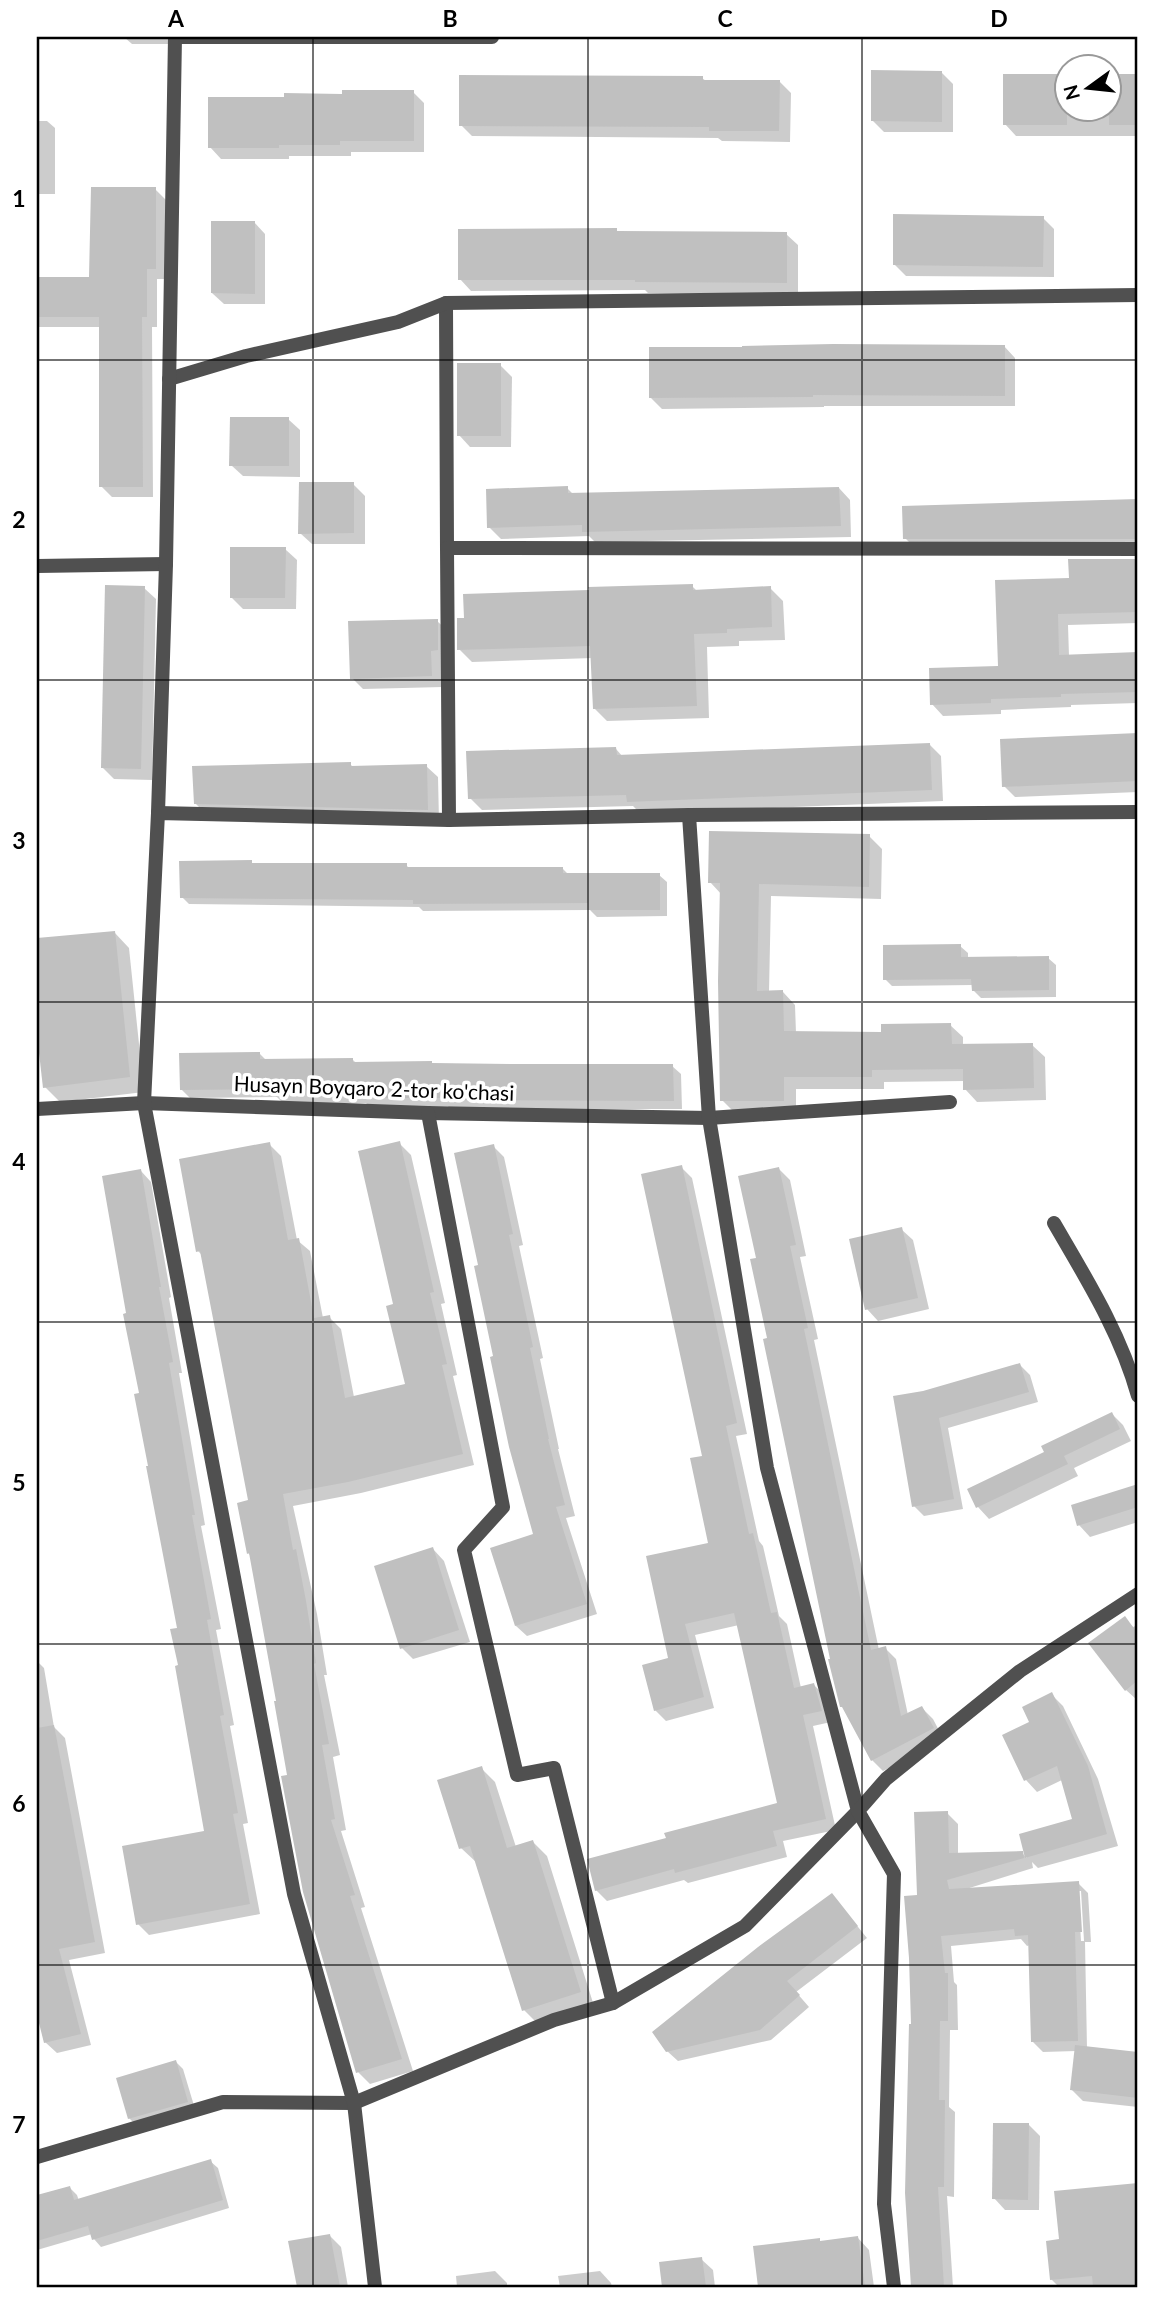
<svg xmlns="http://www.w3.org/2000/svg" width="1175" height="2324" font-family="Lato,sans-serif">
  <rect width="100%" height="100%" fill="#fff"/>
  <!-- shadow -->
  <g fill="#0003" fill-rule="evenodd">
    <polygon points="124,37 173,37 173,44 132,44"/>
    <polygon points="941,72 953,84 953,132 884,132 873,121"/>
    <polygon points="1108,76 1138,76 1138,136 1016,136 1005,124 1066,108 1108,108"/>
    <polygon points="702,78 706,81 779,81 791,93 790,142 722,141 718,138 472,136 461,125"/>
    <polygon points="413,92 424,103 424,152 351,152 351,156 289,156 289,159 221,159 210,147 286,99"/>
    <polygon points="37,121 47,121 55,128 55,194 37,194"/>
    <polygon points="155,189 166,200 166,279 157,279 157,327 152,327 153,497 112,497 101,486 101,327 37,327 37,279 91,279"/>
    <polygon points="1043,218 1054,229 1054,277 906,276 894,264"/>
    <polygon points="254,222 265,234 265,304 224,304 212,293"/>
    <polygon points="618,232 786,234 798,245 798,294 648,293 645,290 471,291 460,279"/>
    <polygon points="1004,346 1015,358 1015,406 824,406 824,407 662,409 651,398"/>
    <polygon points="500,365 512,377 511,447 470,447 459,435"/>
    <polygon points="288,419 300,430 300,477 243,476 231,465"/>
    <polygon points="353,484 365,496 365,544 312,544 300,533"/>
    <polygon points="567,488 574,495 839,488 850,500 851,537 595,542 589,536 501,539 489,527"/>
    <polygon points="1138,501 1138,550 916,549 905,538 904,508"/>
    <polygon points="285,549 297,560 296,609 243,609 232,598"/>
    <polygon points="1070,560 1138,560 1138,623 1068,625 1069,656 1138,654 1138,703 1071,705 1071,707 1001,710 1001,714 943,716 932,704 1000,668 1070,580"/>
    <polygon points="692,586 698,592 770,588 783,601 785,640 739,641 739,646 707,647 709,718 607,721 594,708 593,658 472,662 459,649 590,592"/>
    <polygon points="144,588 156,599 152,780 114,779 103,768"/>
    <polygon points="437,621 449,632 443,687 363,689 352,678"/>
    <polygon points="1138,735 1138,792 1015,797 1004,786 1002,740"/>
    <polygon points="930,745 941,756 943,801 640,813 633,806 482,810 470,798 616,749 623,757"/>
    <polygon points="350,764 354,768 426,766 438,777 439,821 207,815 195,803"/>
    <polygon points="869,836 882,849 881,899 771,896 769,992 783,992 795,1005 796,1033 883,1034 950,1025 963,1037 963,1046 1032,1045 1045,1057 1046,1100 977,1102 965,1089 965,1081 884,1082 884,1089 796,1089 796,1112 735,1113 722,1100 722,895 710,882"/>
    <polygon points="406,865 410,869 563,869 569,875 659,875 667,882 667,916 597,917 590,910 423,911 419,907 189,904 182,897"/>
    <polygon points="114,932 129,948 144,1092 60,1102 45,1087 37,1020 37,939"/>
    <polygon points="960,946 968,953 968,959 1048,958 1056,965 1056,997 981,998 973,990 973,985 892,986 885,979"/>
    <polygon points="260,1054 266,1060 352,1059 356,1063 672,1066 681,1074 682,1109 450,1109 448,1106 370,1107 366,1103 283,1103 277,1097 190,1098 181,1089"/>
    <polygon points="399,1143 411,1155 445,1303 441,1304 457,1375 453,1376 474,1465 361,1493 293,1506 317,1614 327,1675 324,1675 340,1755 333,1757 346,1830 341,1831 365,1907 361,1908 413,2071 370,2084 358,2072 305,1891 278,1702 252,1557 248,1553 250,1502 203,1256 198,1251 269,1144 281,1156 297,1240 310,1251 323,1318 329,1317 341,1329 354,1397 407,1385 395,1305"/>
    <polygon points="493,1146 504,1157 523,1245 519,1246 543,1358 540,1359 559,1449 558,1449 575,1516 566,1518 597,1614 527,1636 516,1626 535,1536 495,1358 480,1266"/>
    <polygon points="681,1167 692,1178 747,1434 736,1436 759,1541 763,1546 779,1616 787,1624 801,1688 814,1685 825,1696 831,1722 813,1726 836,1830 783,1841 787,1857 688,1883 684,1880 607,1901 596,1890 668,1839 780,1804 739,1625 695,1635 714,1708 666,1721 655,1710 670,1659 710,1544"/>
    <polygon points="779,1169 790,1180 806,1256 800,1257 818,1339 814,1340 879,1650 885,1648 896,1659 908,1715 922,1708 933,1719 944,1740 883,1771 872,1760 832,1660 770,1339 758,1259"/>
    <polygon points="141,1171 151,1182 171,1297 169,1298 182,1373 179,1373 205,1525 201,1526 221,1629 216,1630 234,1725 230,1726 248,1823 243,1824 260,1914 149,1935 138,1924 206,1832 180,1667 179,1630 128,1315"/>
    <polygon points="901,1229 913,1240 929,1309 878,1321 867,1309"/>
    <polygon points="1020,1365 1030,1375 1038,1402 948,1428 963,1509 924,1516 914,1506 923,1393"/>
    <polygon points="1112,1414 1123,1425 1131,1441 1074,1468 1078,1476 989,1519 978,1507 969,1490 1046,1453"/>
    <polygon points="1138,1486 1138,1522 1090,1537 1079,1525 1073,1507"/>
    <polygon points="433,1549 444,1561 470,1642 413,1659 402,1648"/>
    <polygon points="1124,1618 1133,1627 1138,1625 1138,1697 1136,1699 1126,1690"/>
    <polygon points="37,1661 44,1668 54,1727 65,1738 105,1953 69,1960 91,2045 57,2053 45,2042 37,2007"/>
    <path d="M1052 1695 1063 1706 1098 1779 1118 1846 1038 1868 1032 1862 1033 1868 963 1890 1078 1883 1088 1893 1091 1942H1085L1087 2048 1138 2054V2107L1083 2101 1072 2090 1076 2051 1043 2052 1033 2042 1030 1945 1027 1946 1021 1939 951 1946 954 1982 957 1985 958 2030H950L949 2107 955 2112 954 2197 947 2196 953 2287H913L907 2193 918 1897 947 1813 958 1824V1854L1022 1853 1027 1858 1021 1836 1074 1821 1062 1780 1037 1792 1026 1780 1005 1736 1031 1723ZM1078 1891H1081L1084 1941H1081Z"/>
    <polygon points="481,1768 495,1782 516,1847 533,1842 547,1856 594,2006 538,2024 524,2010 477,1863 461,1848"/>
    <polygon points="832,1895 867,1938 796,1992 809,2007 771,2040 678,2061 667,2051"/>
    <polygon points="176,2062 183,2069 195,2109 137,2126 129,2118"/>
    <polygon points="1029,2125 1040,2136 1039,2210 1005,2210 994,2198"/>
    <polygon points="210,2161 218,2168 229,2208 101,2247 94,2239 92,2234 37,2250 37,2197 70,2188 77,2195 79,2201"/>
    <polygon points="1138,2184 1138,2287 1059,2287 1051,2279 1061,2241 1056,2193"/>
    <polygon points="330,2236 341,2247 348,2287 298,2287 290,2243"/>
    <polygon points="858,2238 869,2250 874,2287 760,2287 755,2248 819,2240 822,2243"/>
    <polygon points="701,2259 713,2270 715,2287 664,2287 661,2264"/>
    <polygon points="495,2271 507,2283 507,2287 457,2287 456,2276"/>
    <polygon points="600,2271 611,2283 612,2287 560,2287 558,2276"/>
  </g>
  <!-- building -->
  <g fill="#c0c0c0">
    <polygon points="871,70 942,71 942,122 871,121"/>
    <rect x="1003" y="74" width="64" height="51"/>
    <rect x="1109" y="74" width="29" height="51"/>
    <polygon points="459,75 703,76 703,80 780,80 779,131 709,131 709,127 459,126"/>
    <polygon points="342,90 414,90 414,141 340,141 340,145 279,145 279,148 208,148 208,97 284,97 284,93 342,94"/>
    <polygon points="91,187 156,187 156,269 147,269 147,317 142,317 143,487 99,487 99,317 37,317 37,277 89,277"/>
    <polygon points="893,214 1044,216 1043,267 893,265"/>
    <polygon points="211,221 255,221 255,294 211,293"/>
    <polygon points="617,228 617,231 787,232 787,283 635,282 635,280 458,280 458,229"/>
    <polygon points="833,344 1005,345 1005,396 813,395 813,397 649,398 649,347 742,347 742,346"/>
    <rect x="457" y="363" width="44" height="73"/>
    <polygon points="230,417 289,417 289,466 229,466"/>
    <polygon points="299,482 354,482 354,533 298,534"/>
    <polygon points="568,486 568,493 839,487 841,526 582,532 582,525 487,528 486,489"/>
    <polygon points="1138,499 1138,539 903,539 902,506"/>
    <polygon points="230,547 286,547 285,598 230,598"/>
    <polygon points="1068,559 1138,559 1138,612 1058,614 1059,655 1138,652 1138,692 1061,694 1061,697 991,699 991,703 930,705 929,668 998,666 995,580 1069,578"/>
    <polygon points="693,584 693,590 771,586 772,627 727,629 727,633 694,634 697,706 593,709 590,646 457,650 457,618 464,618 463,594 589,590 588,587"/>
    <polygon points="105,585 145,586 141,769 101,768"/>
    <polygon points="438,619 438,650 431,651 432,676 350,679 348,621"/>
    <polygon points="1138,733 1138,781 1002,787 1000,739"/>
    <polygon points="930,743 932,790 627,802 626,795 468,799 466,751 616,747 617,755"/>
    <polygon points="351,762 351,766 427,764 428,810 194,804 192,766"/>
    <polygon points="709,831 870,834 869,887 759,884 757,991 783,990 784,1031 881,1032 881,1024 951,1023 952,1044 1033,1043 1034,1088 963,1090 963,1069 872,1070 872,1077 784,1077 784,1101 720,1101 718,981 720,883 708,883"/>
    <polygon points="252,860 252,863 407,863 407,867 563,867 563,873 660,873 660,910 588,910 588,903 413,904 413,900 180,898 179,861"/>
    <polygon points="115,931 130,1077 43,1088 37,1035 37,938"/>
    <polygon points="961,944 961,957 1049,956 1049,990 972,991 971,979 883,980 883,945"/>
    <polygon points="260,1052 260,1059 353,1058 353,1062 432,1061 432,1063 512,1064 673,1064 674,1101 440,1100 440,1098 360,1098 360,1094 273,1095 273,1089 180,1090 179,1053"/>
    <polygon points="400,1141 434,1292 430,1293 447,1364 442,1365 463,1454 348,1482 283,1494 293,1550 296,1549 306,1601 316,1663 314,1664 329,1744 322,1745 335,1819 331,1820 355,1895 350,1896 402,2059 356,2073 303,1892 281,1776 287,1775 274,1701 276,1701 249,1553 247,1554 237,1503 248,1500 200,1251 196,1252 179,1159 270,1142 288,1240 299,1238 314,1318 330,1315 345,1398 405,1384 386,1306 393,1304 358,1151"/>
    <polygon points="494,1144 513,1234 509,1235 533,1347 530,1348 549,1439 548,1439 565,1505 556,1507 587,1604 515,1626 490,1548 533,1534 509,1447 490,1357 493,1356 474,1266 478,1265 454,1153"/>
    <polygon points="682,1165 737,1423 726,1426 749,1534 753,1533 771,1613 777,1612 794,1688 814,1683 822,1711 803,1715 826,1819 773,1831 777,1846 675,1873 674,1869 595,1891 587,1859 666,1838 664,1833 777,1803 734,1613 685,1624 704,1697 654,1711 642,1665 668,1658 646,1556 708,1543 690,1458 702,1456 641,1174"/>
    <polygon points="779,1167 796,1245 790,1246 808,1328 804,1329 871,1650 886,1646 901,1716 922,1706 934,1728 871,1761 842,1707 840,1707 828,1659 830,1659 763,1339 767,1338 750,1259 756,1258 738,1176"/>
    <polygon points="141,1169 161,1287 159,1287 173,1362 169,1363 195,1515 192,1515 211,1619 207,1620 224,1715 220,1716 238,1813 233,1814 250,1904 136,1925 122,1846 204,1831 175,1666 178,1665 170,1629 177,1628 146,1466 148,1466 134,1394 139,1393 123,1314 126,1313 102,1176"/>
    <polygon points="902,1227 918,1298 865,1310 849,1239"/>
    <polygon points="1020,1363 1029,1392 939,1418 954,1499 912,1507 893,1396 923,1391"/>
    <polygon points="1112,1412 1120,1429 1064,1456 1068,1464 976,1508 967,1489 1044,1452 1041,1446"/>
    <polygon points="1138,1484 1138,1507 1077,1526 1071,1505"/>
    <polygon points="433,1547 459,1630 400,1649 374,1566"/>
    <polygon points="1125,1616 1138,1634 1138,1680 1125,1691 1088,1643"/>
    <polygon points="1052,1692 1088,1766 1107,1834 1025,1858 1019,1834 1072,1819 1057,1766 1024,1781 1002,1735 1029,1722 1022,1707"/>
    <polygon points="54,1725 95,1942 59,1949 81,2034 44,2043 37,2015 37,1728"/>
    <polygon points="482,1766 507,1848 533,1840 581,1992 522,2011 470,1846 459,1849 437,1780"/>
    <polygon points="948,1811 949,1853 1023,1851 1024,1858 947,1880 949,1889 1079,1881 1082,1932 1075,1932 1078,2041 1031,2042 1028,1935 1015,1936 1014,1929 941,1936 945,1973 948,1973 948,2021 940,2021 939,2100 945,2100 944,2187 938,2187 944,2287 911,2287 905,2193 909,2024 911,2024 909,1958 904,1896 917,1895 914,1812"/>
    <polygon points="832,1893 858,1926 787,1981 800,1995 760,2030 666,2052 652,2032 758,1947"/>
    <polygon points="1075,2045 1138,2052 1138,2098 1070,2090"/>
    <polygon points="176,2060 188,2102 128,2119 116,2078"/>
    <polygon points="993,2123 1029,2123 1028,2200 992,2199"/>
    <polygon points="211,2159 223,2200 92,2240 88,2226 37,2241 37,2195 70,2186 74,2200"/>
    <polygon points="1138,2183 1138,2287 1093,2287 1092,2276 1050,2280 1046,2241 1059,2239 1054,2191"/>
    <polygon points="330,2234 340,2287 297,2287 288,2241"/>
    <polygon points="858,2236 865,2287 758,2287 753,2246 820,2238 820,2241"/>
    <polygon points="702,2257 706,2287 662,2287 659,2262"/>
  </g>
  <g fill="none" stroke-linecap="round" stroke-linejoin="round">
    <!-- street -->
    <g stroke="#505050" stroke-width="14">
      <polyline points="175,37 492,37"/>
      <polyline points="446,303 447,548"/>
      <polyline points="169,379 246,356 398,322 446,303 1138,295"/>
      <polyline points="37,566 166,564"/>
      <polyline points="158,813 166,564 175,37"/>
      <polyline points="449,820 447,548 1138,549"/>
      <polyline points="37,1109 144,1103 428,1113 709,1118 950,1102"/>
      <polyline points="428,1113 503,1507 464,1550 517,1775 554,1768 613,2003"/>
      <path d="M1054 1223C1086 1278 1121 1334 1138 1396"/>
      <polyline points="37,2157 223,2102 354,2103 554,2020 613,2003 745,1926 858,1811 767,1468 709,1118 689,815"/>
      <polyline points="375,2287 354,2103 294,1894 144,1103 158,813 449,820 689,815 1138,812"/>
      <polyline points="894,2287 884,2204 894,1874 858,1811 886,1779 1020,1671 1138,1594"/>
    </g>
  </g>
  <!-- grid -->
  <path fill="none" stroke="#000" stroke-width="2" stroke-opacity="0.55" d="M313 37V2287M588 37V2287M862 37V2287M37 360H1138M37 680H1138M37 1002H1138M37 1322H1138M37 1644H1138M37 1965H1138"/>
  <g text-anchor="middle" stroke-width="7" stroke-linejoin="round" paint-order="stroke">
    <!-- street labels -->
    <g font-size="21" fill="#000" stroke="#fff">
      <text transform="translate(374 1089) rotate(2)" y="7">Husayn Boyqaro 2-tor ko'chasi</text>
    </g>
  </g>
  <!-- border -->
  <rect width="1175" height="2324" fill="none" stroke="#ffffff" stroke-width="77"/>
  <!-- north arrow -->
  <g transform="translate(1088 88) rotate(255)"><circle r="33" fill="#ffffff" stroke="#999999" stroke-width="2"/>
  <path d="M0-5L12 26L0 18L-12 26Z" fill="#000000"/>
  <text y="-10" font-size="19" font-weight="bold" text-anchor="middle" fill="#000000">N</text>
  </g>
  <rect x="38" y="38" width="1098" height="2248" fill="none" stroke="#000" stroke-width="2.5"/>
  <g font-size="23" text-anchor="middle" font-weight="bold" fill="#000">
    <text x="176" y="27">A</text>
    <text x="450" y="27">B</text>
    <text x="725" y="27">C</text>
    <text x="999" y="27">D</text>
    <text x="19" y="207">1</text>
    <text x="19" y="528">2</text>
    <text x="19" y="849">3</text>
    <text x="19" y="1170">4</text>
    <text x="19" y="1491">5</text>
    <text x="19" y="1812">6</text>
    <text x="19" y="2133">7</text>
  </g>
</svg>
